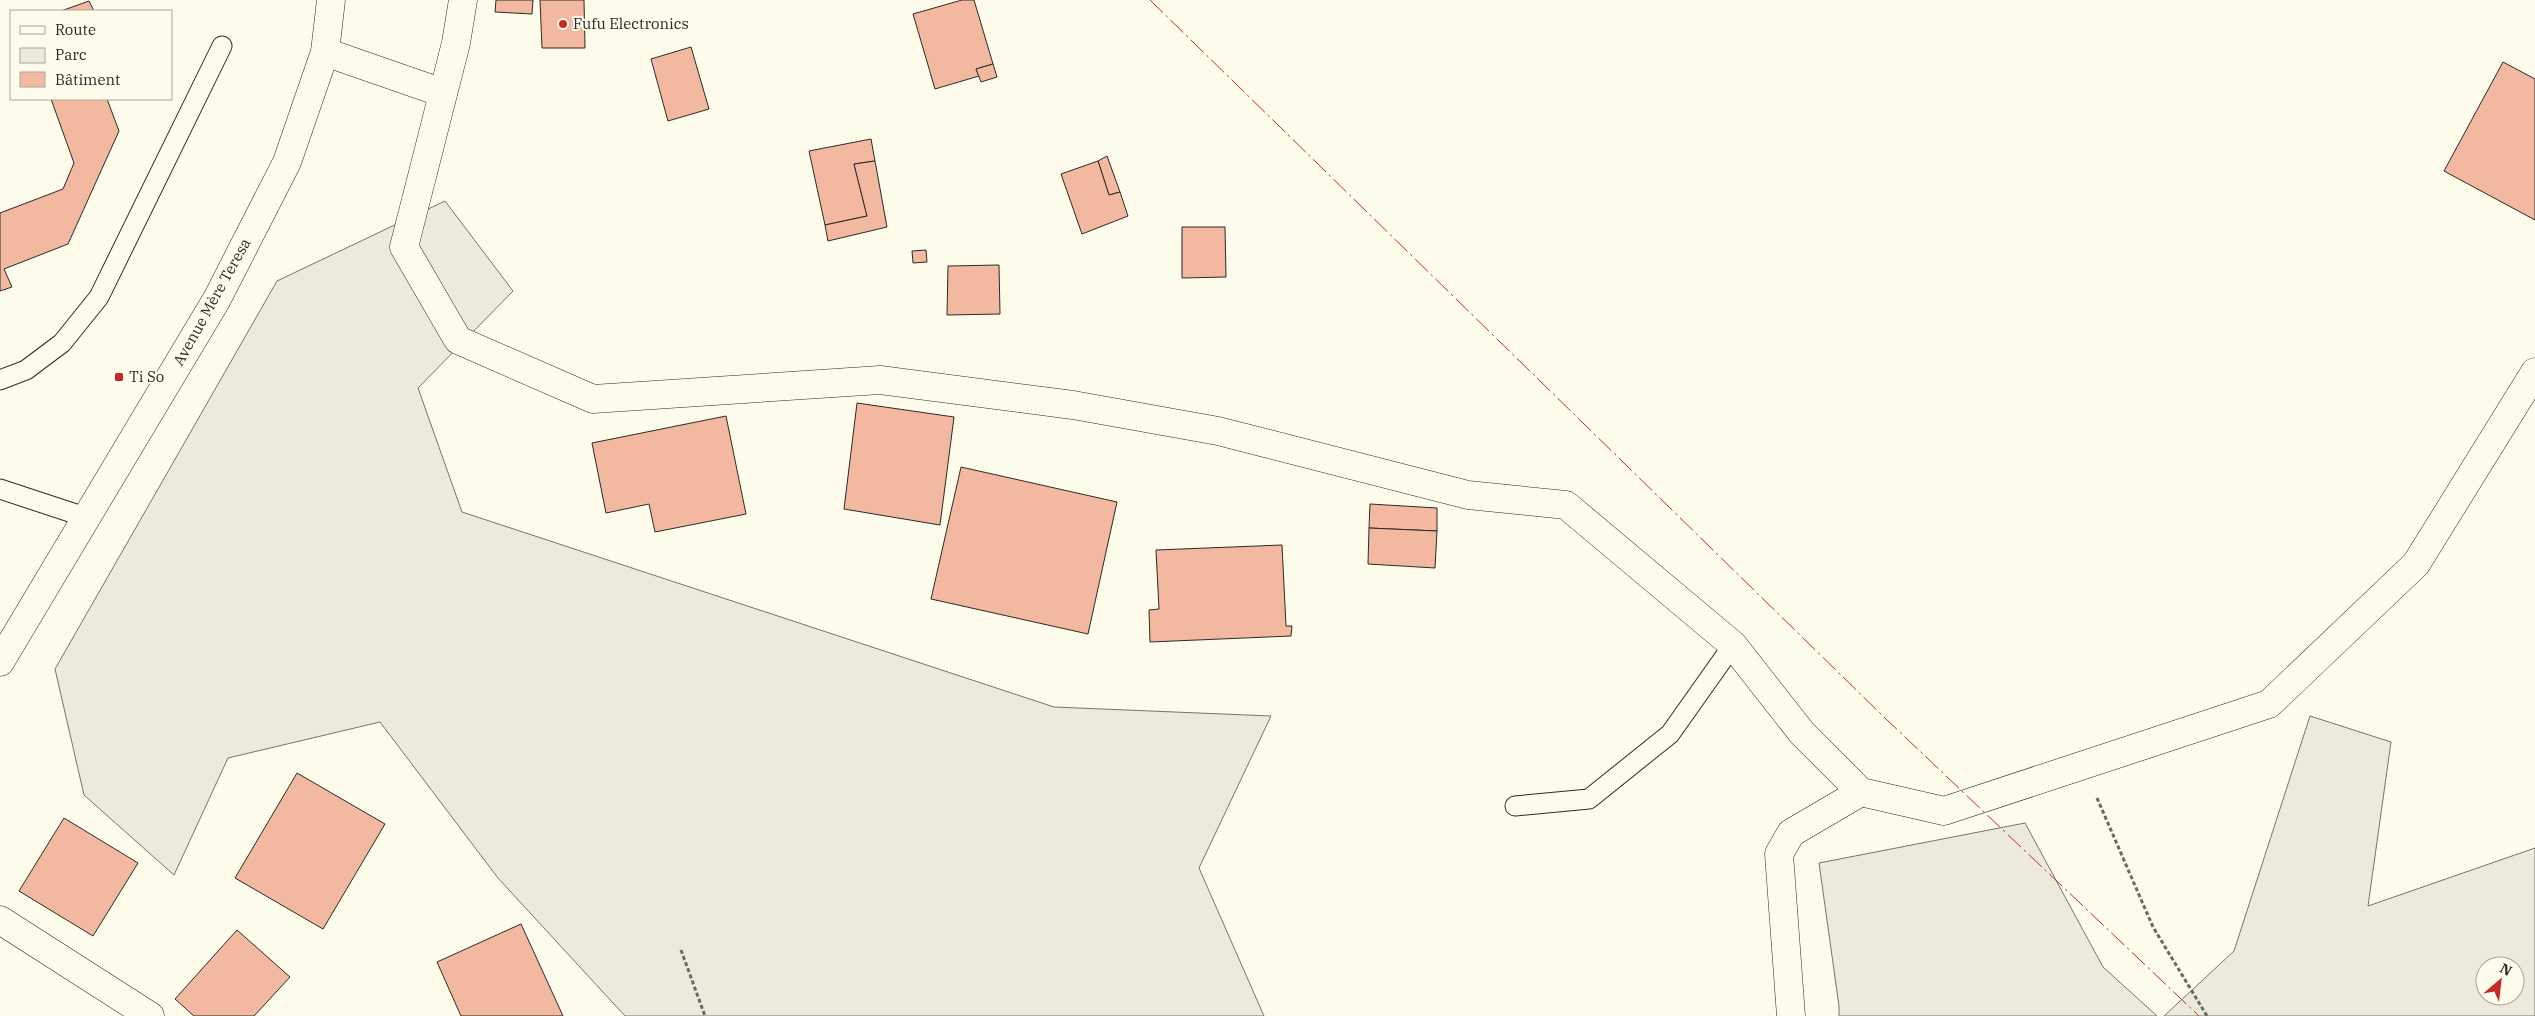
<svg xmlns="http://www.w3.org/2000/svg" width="2535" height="1016" font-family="'IBM Plex Serif',serif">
  <rect width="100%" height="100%" fill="#fdfbea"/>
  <!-- green -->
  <g fill="#ecebdb" stroke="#74746e" fill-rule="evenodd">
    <polygon points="445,201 513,291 418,388 462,512 1054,707 1271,716 1199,868 1264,1016 625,1016 498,878 380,722 228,758 174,875 84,795 55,669 277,281"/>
    <path d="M2310 716 2391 742 2368 906 2535 848V1016H2164L2234 951ZM2485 966H2515V996H2485Z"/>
    <polygon points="2025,823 2103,967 2157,1016 1839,1016 1839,1006 1819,863"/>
  </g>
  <!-- building -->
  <g fill="#f2b8a0" stroke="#2b2b2b">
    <polygon points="496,0 533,0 532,14 495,12"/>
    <polygon points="540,0 584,0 585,48 542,48"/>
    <polygon points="962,0 974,0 993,64 976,69 979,76 935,89 913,14"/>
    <polygon points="89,1 94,11 61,11"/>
    <polygon points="691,47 709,109 668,121 651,59"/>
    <polygon points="2503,62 2535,79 2535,220 2444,171"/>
    <polygon points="993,64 997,77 981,82 976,69"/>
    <polygon points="51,99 107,99 119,131 68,244 4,269 12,287 0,291 0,213 63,189 74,163"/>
    <polygon points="871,139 875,161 854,164 867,216 825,225 809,151"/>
    <polygon points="1107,156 1120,192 1109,195 1098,161"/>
    <polygon points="875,161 887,227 828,241 825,225 867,216 854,164"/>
    <polygon points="1098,161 1109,195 1120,192 1128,216 1082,234 1061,174"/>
    <polygon points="1182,227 1225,227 1226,277 1182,278"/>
    <polygon points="926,250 927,262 913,263 912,251"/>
    <polygon points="999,265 1000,314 947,315 948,266"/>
    <polygon points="857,403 954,417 940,525 844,509"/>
    <polygon points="726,416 746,514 655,532 649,504 606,513 592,443"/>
    <polygon points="961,467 1117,502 1088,634 931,599"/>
    <polygon points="1370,504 1437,508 1437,531 1369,528"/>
    <polygon points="1369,528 1437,531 1435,568 1368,564"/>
    <polygon points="1282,545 1286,626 1292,626 1291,636 1150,642 1149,610 1159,609 1156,550"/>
    <polygon points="297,773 385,824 323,929 235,878"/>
    <polygon points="64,818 138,863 93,936 19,891"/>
    <polygon points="521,924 563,1016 461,1016 437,962"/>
    <polygon points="237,930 290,977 254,1016 194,1016 175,999"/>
  </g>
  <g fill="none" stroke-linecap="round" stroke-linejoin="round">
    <defs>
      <g id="service">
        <polyline points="0,380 26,370 62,343 99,297 222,46"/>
        <polyline points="0,489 88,518"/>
        <polyline points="1515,806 1589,799 1670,734 1733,645"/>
      </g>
      <g id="minor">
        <polyline points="463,0 456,43 404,247 458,340 593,399 880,380 1073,405 1218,431 1468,495 1566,505 1733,645 1802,733 1861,792 1944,811 2269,704 2416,564 2535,372"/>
        <polyline points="325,52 443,93"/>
        <polyline points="0,920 150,1016"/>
        <polyline points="1791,1016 1779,854 1791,833 1861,792"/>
      </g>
      <polyline id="tertiary" points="0,662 217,299 287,162 325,52 331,0"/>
    </defs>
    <!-- service casing -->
    <use href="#service" stroke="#2b2b2b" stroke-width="21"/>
    <!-- minor casing -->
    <use href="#minor" stroke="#2b2b2b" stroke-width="29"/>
    <!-- tertiary casing -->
    <use href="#tertiary" stroke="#2b2b2b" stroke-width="29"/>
    <!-- path -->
    <g stroke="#6a6964" stroke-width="3" stroke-dasharray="4 2.5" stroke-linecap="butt">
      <polyline points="2097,798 2153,927 2207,1016"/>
      <polyline points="681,950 705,1016"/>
    </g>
    <!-- service -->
    <use href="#service" stroke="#fdfbea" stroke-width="19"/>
    <!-- minor -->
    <use href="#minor" stroke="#fdfbea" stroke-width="28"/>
    <!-- tertiary -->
    <use href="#tertiary" stroke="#fdfbea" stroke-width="28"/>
    <!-- power -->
    <polyline stroke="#c62828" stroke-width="1" stroke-dasharray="18 4 2.5 4" stroke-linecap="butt" points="1150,0 1886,719 2199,1016"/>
  </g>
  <!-- markers -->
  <g fill="#c62828" stroke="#fdfbea" stroke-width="2">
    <circle cx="563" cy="24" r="5"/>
    <rect x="114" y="372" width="10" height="10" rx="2.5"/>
  </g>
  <g text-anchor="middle" stroke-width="4" stroke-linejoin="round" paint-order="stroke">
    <!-- poi labels -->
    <g font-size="15" fill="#2b2b2b" stroke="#fdfbea" text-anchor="start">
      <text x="573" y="29">Fufu Electronics</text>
      <text x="129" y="382">Ti So</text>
    </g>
    <!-- street labels -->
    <g font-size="15" fill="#2b2b2b" stroke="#fdfbea">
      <text transform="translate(212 302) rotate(-61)" y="5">Avenue Mère Teresa</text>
    </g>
  </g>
  <!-- legend -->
  <rect x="10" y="10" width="162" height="90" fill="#fdfbea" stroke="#a9a89e"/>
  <rect x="20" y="26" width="25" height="8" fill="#fdfbea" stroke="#a9a89e"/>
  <text x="55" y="35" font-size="15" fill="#2b2b2b">Route</text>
  <rect x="20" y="48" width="25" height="15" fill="#ecebdb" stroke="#a9a89e"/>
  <text x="55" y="60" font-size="15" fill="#2b2b2b">Parc</text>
  <rect x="20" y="72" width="25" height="15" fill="#f2b8a0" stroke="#a9a89e"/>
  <text x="55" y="85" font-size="15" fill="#2b2b2b">Bâtiment</text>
  <!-- north arrow -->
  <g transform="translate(2500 981) rotate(28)"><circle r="24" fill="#fdfbea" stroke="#a9a89e"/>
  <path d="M0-4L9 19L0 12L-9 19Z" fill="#c62828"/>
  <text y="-8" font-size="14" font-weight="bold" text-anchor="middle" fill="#2b2b2b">N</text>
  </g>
</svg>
